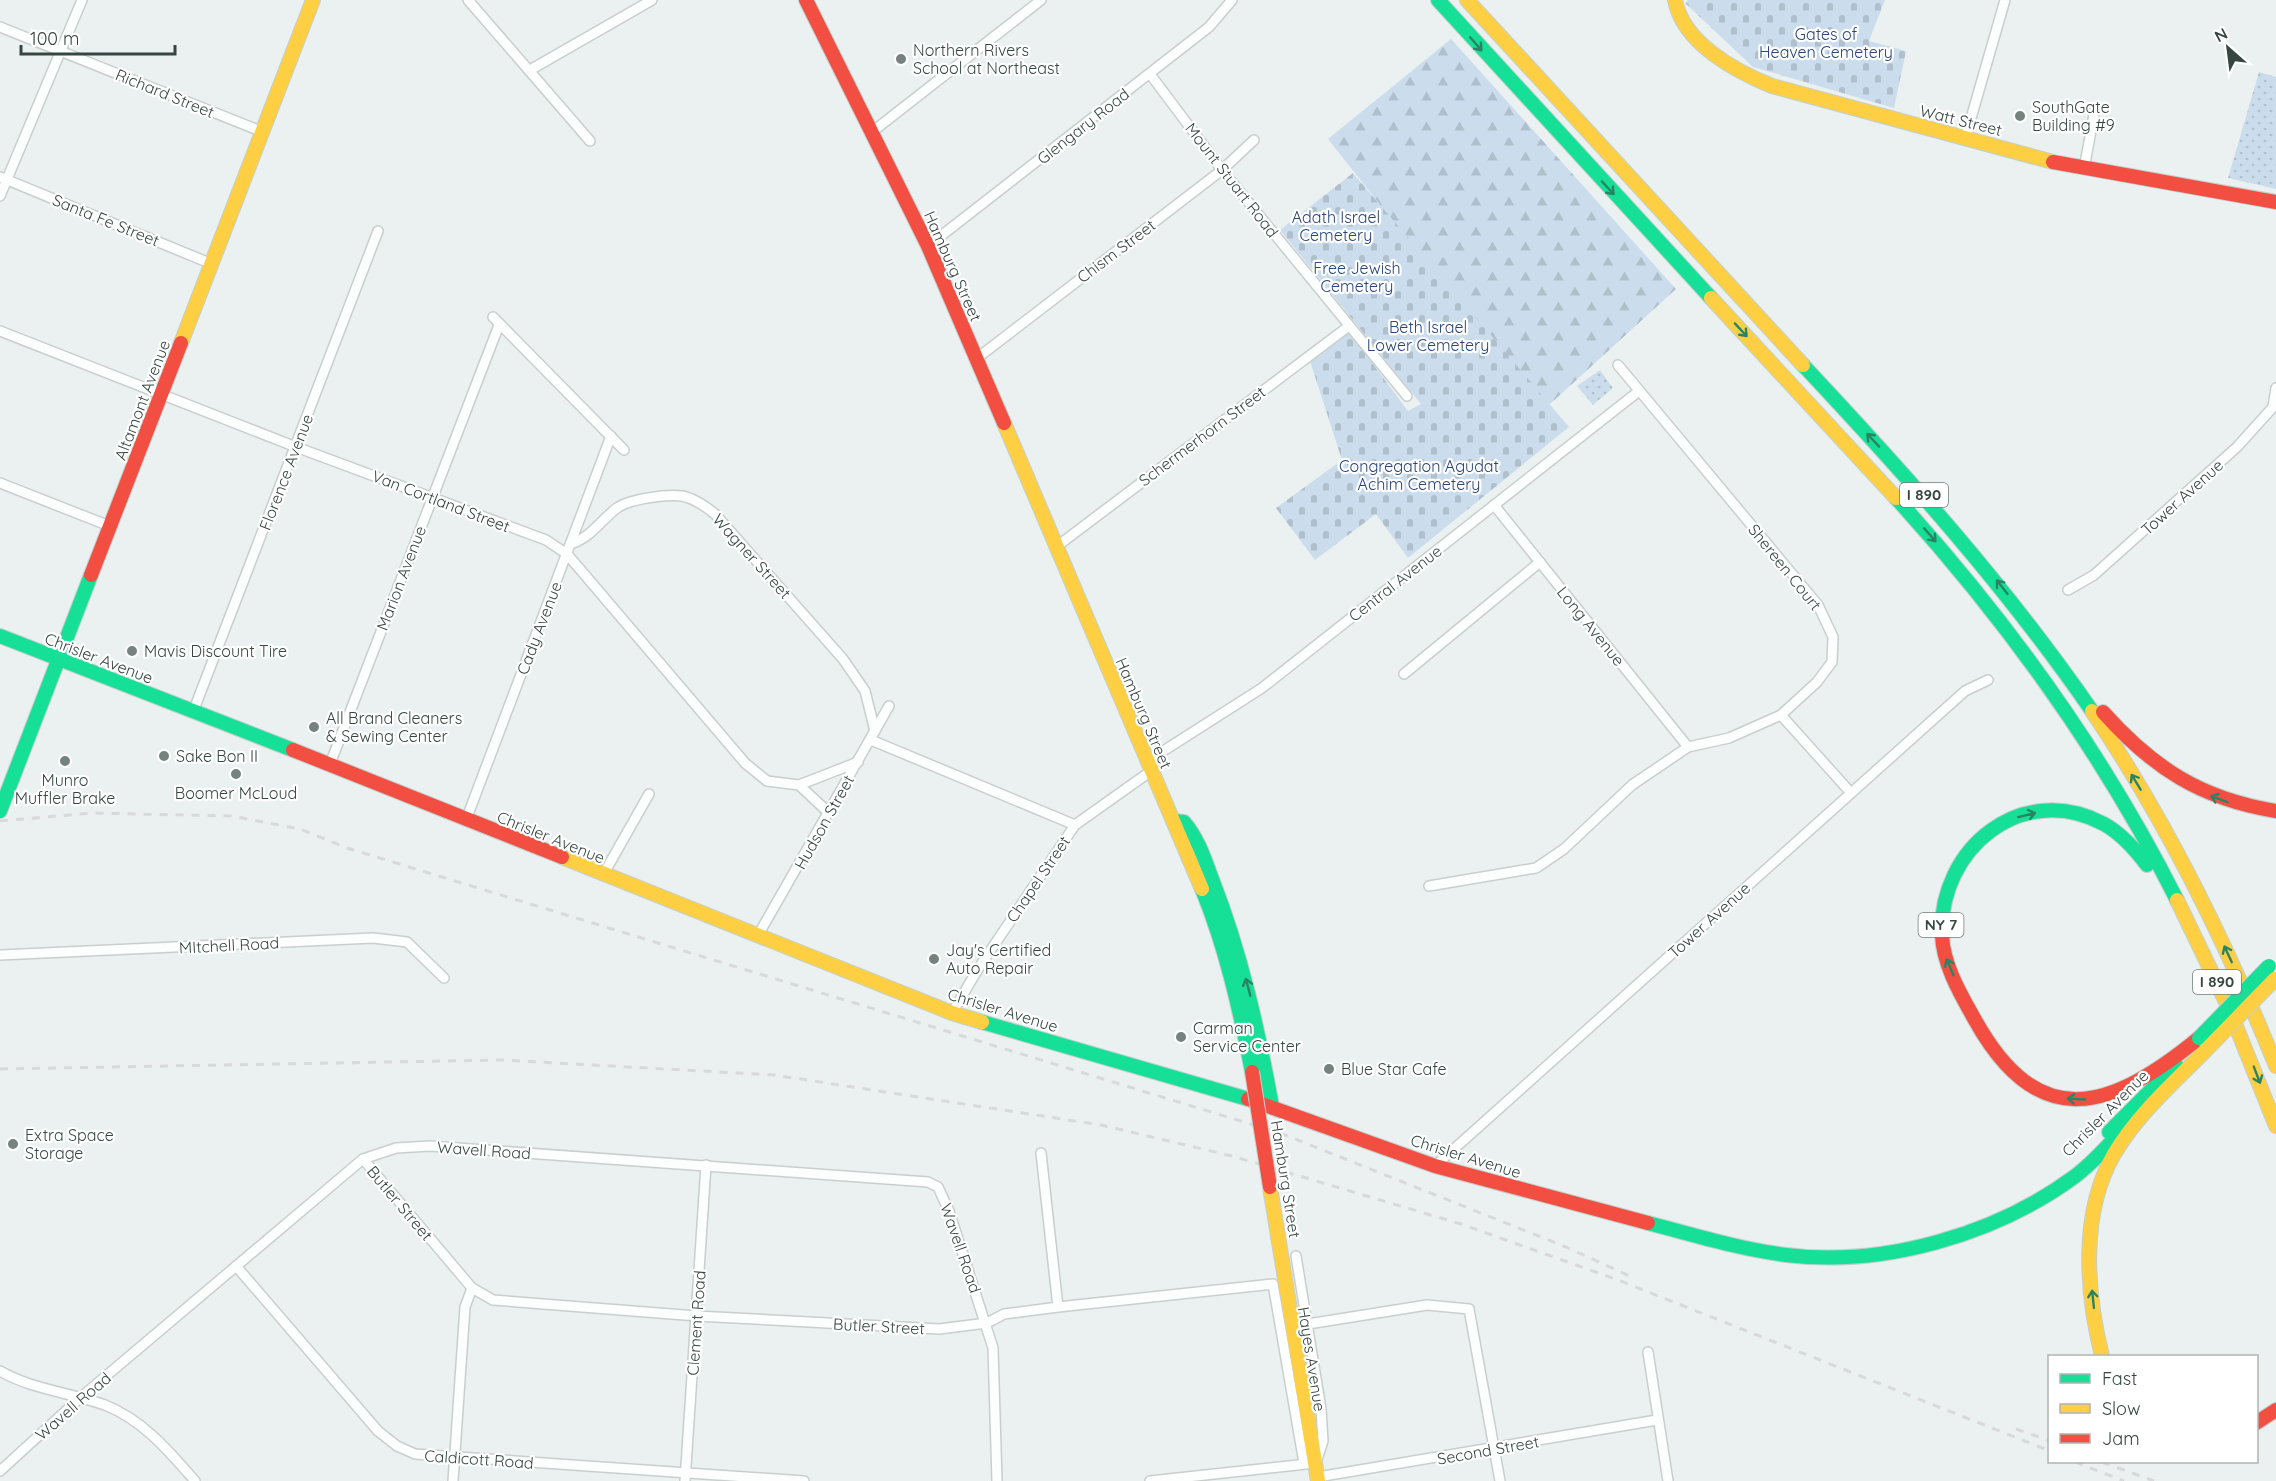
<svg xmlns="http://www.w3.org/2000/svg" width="2276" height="1481" font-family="Quicksand,sans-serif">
  <defs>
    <pattern id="forest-firs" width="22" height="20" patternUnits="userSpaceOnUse" patternTransform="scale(1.5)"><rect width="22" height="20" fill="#cbddec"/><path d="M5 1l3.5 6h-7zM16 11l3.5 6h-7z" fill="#afbfcc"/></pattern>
    <pattern id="cemetery-stones" width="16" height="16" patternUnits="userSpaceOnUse" patternTransform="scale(1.5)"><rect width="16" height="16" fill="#cbddec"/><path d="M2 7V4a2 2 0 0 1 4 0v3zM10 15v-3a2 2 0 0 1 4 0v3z" fill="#afbfcc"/></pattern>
    <pattern id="park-dots" width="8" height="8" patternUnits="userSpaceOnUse" patternTransform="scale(1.5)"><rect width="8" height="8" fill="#cbddec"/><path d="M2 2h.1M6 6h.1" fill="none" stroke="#afbfcc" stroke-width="1.8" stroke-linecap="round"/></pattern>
  </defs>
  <rect width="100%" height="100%" fill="#ebf1f0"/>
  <!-- forest -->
  <polygon fill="url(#forest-firs)" points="1451,39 1676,289 1549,405 1393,221 1328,139"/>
  <!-- cemetery -->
  <g fill="url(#cemetery-stones)">
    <polygon points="1688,0 1885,0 1869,41 1906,51 1894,108 1753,67 1685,3"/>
    <polygon points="1353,173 1569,427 1408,558 1376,514 1315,560 1276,508 1342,460 1310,361 1349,332 1408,411 1421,404 1280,230"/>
  </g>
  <!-- park -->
  <g fill="url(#park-dots)">
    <polygon points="2259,72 2276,77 2276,189 2228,178"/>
    <polygon points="1600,370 1613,388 1593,405 1577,386"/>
  </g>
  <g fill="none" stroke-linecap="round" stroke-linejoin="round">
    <defs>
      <g id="street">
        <polyline points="468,0 590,141"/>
        <polyline points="0,27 263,132"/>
        <polyline points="530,70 652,0"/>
        <polyline points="1150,74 1222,170 1407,396"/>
        <polyline points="872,132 1041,0"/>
        <polyline points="1965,139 2005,0"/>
        <polyline points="2084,169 2095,109"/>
        <polyline points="0,177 212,264"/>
        <polyline points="0,196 82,0"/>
        <polyline points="928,246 1209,27 1232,0"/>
        <polyline points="493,317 624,450"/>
        <polyline points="0,331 296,447 546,540 567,554 745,763 767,781 799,785 858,762"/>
        <polyline points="976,359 1222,170 1254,140"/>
        <polyline points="0,483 112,527"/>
        <polyline points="1494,505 1688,747"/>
        <path d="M573 543C591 537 602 519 617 508 629 499 667 494 682 496 694 498 705 506 715 514L843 659 865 691 875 731"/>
        <polyline points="1056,547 1349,326"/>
        <polyline points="2068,590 2094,575 2237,447 2273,407 2276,388"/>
        <polyline points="1404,674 1540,562"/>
        <polyline points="193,712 378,231"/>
        <polyline points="1781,715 1851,793"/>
        <polyline points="871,740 1075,825"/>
        <polyline points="330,764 499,325"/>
        <polyline points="799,785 829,813"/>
        <polyline points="466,820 611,436"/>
        <polyline points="603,875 649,794"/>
        <polyline points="1429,886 1536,868 1564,849 1632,785 1688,747 1729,738 1781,715 1817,682 1832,662 1833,637 1818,605 1618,365"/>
        <polyline points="757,937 889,706"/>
        <polyline points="0,955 373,938 407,942 444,978"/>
        <polyline points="952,1013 978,969 1075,825 1151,771 1157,755 1262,688 1639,391"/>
        <polyline points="1041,1153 1058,1307"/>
        <polyline points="363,1159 472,1288 493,1300 697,1316 939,1329 987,1323 1004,1314 1058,1307 1273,1284 1304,1463"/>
        <polyline points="1435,1166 1965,691 1988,680"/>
        <polyline points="236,1266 378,1431 397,1446 415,1454 804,1481"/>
        <polyline points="1308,1324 1427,1305 1469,1309 1500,1481"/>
        <polyline points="1648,1352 1668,1481"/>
        <path d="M0 1371C33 1390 69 1392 105 1405 143 1420 169 1451 195 1481"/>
        <polyline points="0,1471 80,1398 363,1159 396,1148 430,1146 928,1182 938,1187 949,1211 993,1348 997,1481"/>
        <polyline points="1318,1477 1657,1420"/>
        <polyline points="453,1481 465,1307 472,1288"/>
        <polyline points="685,1481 706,1165"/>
        <polyline points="1150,1481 1316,1463 1323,1441 1321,1409 1296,1256"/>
      </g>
      <g id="fast">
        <polyline points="1438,0 1711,298"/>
        <path d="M1803 365C1907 476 2005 585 2092 711"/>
        <path d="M1896 498C2006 619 2103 753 2177 900"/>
        <polyline points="0,636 293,750"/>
        <polyline points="0,811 91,575"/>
        <path d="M1174 821 1184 822C1198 838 1205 860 1212 879 1241 953 1258 1029 1272 1106"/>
        <path d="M1202 889C1226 948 1240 1010 1252 1072"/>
        <path d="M1942 935C1938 849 2022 780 2104 824 2122 834 2135 849 2147 865"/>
        <polyline points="982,1022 1248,1099"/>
        <polyline points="2109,1132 2176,1065"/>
        <path d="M1648 1223C1694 1235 1739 1249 1786 1255 1883 1267 1995 1235 2074 1177 2092 1164 2107 1146 2123 1130"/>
      </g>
      <g id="slow">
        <polyline points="1467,0 1803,365"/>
        <path d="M1675 0C1683 43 1735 71 1772 86L2053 162"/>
        <polyline points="1711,298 1896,498"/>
        <polyline points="181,343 313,0"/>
        <polyline points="1004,423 1202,889"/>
        <path d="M2092 711C2167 822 2226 942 2276 1066"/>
        <polyline points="562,857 952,1013 982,1022"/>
        <polyline points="2177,900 2227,1004 2276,1126"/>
        <polyline points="1270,1187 1318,1481"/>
        <path d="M2102 1356C2086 1292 2080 1213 2114 1154 2137 1115 2173 1083 2205 1051"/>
      </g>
      <g id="jam">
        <polyline points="806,0 928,246 1004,423"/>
        <polyline points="2053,162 2276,202"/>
        <polyline points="91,575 181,343"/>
        <path d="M2103 712C2153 768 2201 799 2276 811"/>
        <polyline points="293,750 562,857"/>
        <path d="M1942 935C1943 965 1961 995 1975 1020 2039 1135 2111 1110 2199 1038"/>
        <polyline points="1248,1099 1435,1166 1648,1223"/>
        <polyline points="2256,1423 2276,1410"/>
      </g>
    </defs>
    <!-- street casing -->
    <use href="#street" stroke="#c8cfcd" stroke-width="12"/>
    <!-- fast casing -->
    <use href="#fast" stroke="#c2d0cd" stroke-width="16"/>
    <!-- slow casing -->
    <use href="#slow" stroke="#c2d0cd" stroke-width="16"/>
    <!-- jam casing -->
    <use href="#jam" stroke="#c2d0cd" stroke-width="16"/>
    <!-- street -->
    <use href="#street" stroke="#fcfdfd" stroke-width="9"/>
    <!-- fast -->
    <use href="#fast" stroke="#16e098" stroke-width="14"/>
    <!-- slow -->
    <use href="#slow" stroke="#ffcf43" stroke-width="14"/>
    <!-- jam -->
    <use href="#jam" stroke="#f24e42" stroke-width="14"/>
    <!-- rail -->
    <g stroke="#d8d9d9" stroke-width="3" stroke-dasharray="8 8" stroke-linecap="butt">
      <polyline points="0,821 91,813 231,816 300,829 347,848 1280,1133 1566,1247 1634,1278"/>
      <polyline points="0,1069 502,1060 774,1075 1101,1125 1232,1156 1461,1224 1618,1280 2050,1451"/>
      <polyline points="2016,1429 2050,1441"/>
      <polyline points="2075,1462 2124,1481"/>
      <polyline points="2102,1462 2154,1481"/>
    </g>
    <defs>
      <polyline id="fast-bridge" points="2199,1038 2269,966"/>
      <polyline id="slow-bridge" points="2205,1051 2275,979"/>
      <polyline id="jam-bridge" points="1252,1072 1270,1187"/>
    </defs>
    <!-- fast-bridge casing -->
    <use href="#fast-bridge" stroke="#c2d0cd" stroke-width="16" stroke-linecap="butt"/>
    <!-- slow-bridge casing -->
    <use href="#slow-bridge" stroke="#c2d0cd" stroke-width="16" stroke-linecap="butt"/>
    <!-- jam-bridge casing -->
    <use href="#jam-bridge" stroke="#c2d0cd" stroke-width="16" stroke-linecap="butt"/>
    <!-- fast-bridge -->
    <use href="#fast-bridge" stroke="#16e098" stroke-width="14"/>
    <!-- slow-bridge -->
    <use href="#slow-bridge" stroke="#ffcf43" stroke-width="14"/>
    <!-- jam-bridge -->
    <use href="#jam-bridge" stroke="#f24e42" stroke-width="14"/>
  </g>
  <!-- one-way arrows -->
  <defs><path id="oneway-shaft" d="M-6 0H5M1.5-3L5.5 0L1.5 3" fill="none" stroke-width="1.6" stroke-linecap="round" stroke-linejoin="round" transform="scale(1.5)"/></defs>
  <g stroke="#298464">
    <use href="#oneway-shaft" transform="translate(1476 44) rotate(49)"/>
    <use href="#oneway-shaft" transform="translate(1608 188) rotate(47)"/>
    <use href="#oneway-shaft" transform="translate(1741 330) rotate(47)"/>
    <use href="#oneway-shaft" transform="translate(1873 440) rotate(-133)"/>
    <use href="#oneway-shaft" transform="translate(1930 535) rotate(49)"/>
    <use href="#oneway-shaft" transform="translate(2002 587) rotate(-128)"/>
    <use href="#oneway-shaft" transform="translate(2136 782) rotate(-121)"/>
    <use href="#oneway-shaft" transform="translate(2219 799) rotate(-159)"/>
    <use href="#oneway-shaft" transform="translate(2027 815) rotate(-14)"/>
    <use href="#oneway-shaft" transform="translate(2228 954) rotate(-115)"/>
    <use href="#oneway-shaft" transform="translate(1950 967) rotate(-113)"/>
    <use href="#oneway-shaft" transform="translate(1248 987) rotate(-105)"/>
    <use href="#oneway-shaft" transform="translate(2257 1075) rotate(69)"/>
    <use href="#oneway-shaft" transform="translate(2076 1099) rotate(-177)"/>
    <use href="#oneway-shaft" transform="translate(2093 1299) rotate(-96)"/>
  </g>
  <!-- markers -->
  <g fill="#75827e" stroke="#fff" stroke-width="2">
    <circle cx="901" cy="59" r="6"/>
    <circle cx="2020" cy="116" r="6"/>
    <circle cx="132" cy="651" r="6"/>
    <circle cx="314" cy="727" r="6"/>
    <circle cx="164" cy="756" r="6"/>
    <circle cx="65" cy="761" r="6"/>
    <circle cx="236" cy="774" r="6"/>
    <circle cx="934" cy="959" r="6"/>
    <circle cx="1181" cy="1037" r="6"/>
    <circle cx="1329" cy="1069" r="6"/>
    <circle cx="13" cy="1144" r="6"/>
  </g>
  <g text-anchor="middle" stroke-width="4.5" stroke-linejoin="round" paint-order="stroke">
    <!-- shield labels -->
    <g fill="#fff" stroke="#727e7a" stroke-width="1.5">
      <rect x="1900" y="483" width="48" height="24" rx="4.5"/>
      <rect x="1918.5" y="913" width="45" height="24" rx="4.5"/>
      <rect x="2193" y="970" width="48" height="24" rx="4.5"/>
    </g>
    <g font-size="15" font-weight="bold" fill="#364741">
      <text x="1924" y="500">I 890</text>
      <text x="1941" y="930">NY 7</text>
      <text x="2217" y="987">I 890</text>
    </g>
    <!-- park labels -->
    <g font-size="16" fill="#29457a" stroke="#fff">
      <text x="1826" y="40">Gates of<tspan x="1826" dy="18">Heaven Cemetery</tspan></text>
      <text x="1336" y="223">Adath Israel<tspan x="1336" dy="18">Cemetery</tspan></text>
      <text x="1357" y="274">Free Jewish<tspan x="1357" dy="18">Cemetery</tspan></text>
      <text x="1428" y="333">Beth Israel<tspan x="1428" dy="18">Lower Cemetery</tspan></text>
      <text x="1419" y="472">Congregation Agudat<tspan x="1419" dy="18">Achim Cemetery</tspan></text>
    </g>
    <!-- poi labels -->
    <g font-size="16" fill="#364741" stroke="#fff" text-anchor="start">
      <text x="913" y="56">Northern Rivers<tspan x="913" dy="18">School at Northeast</tspan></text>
      <text x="2032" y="113">SouthGate<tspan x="2032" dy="18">Building #9</tspan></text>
      <text x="144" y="657">Mavis Discount Tire</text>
      <text x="326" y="724">All Brand Cleaners<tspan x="326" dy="18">&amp; Sewing Center</tspan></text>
      <text x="176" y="762">Sake Bon II</text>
      <text x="65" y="786" text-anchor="middle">Munro<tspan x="65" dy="18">Muffler Brake</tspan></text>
      <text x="236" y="799" text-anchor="middle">Boomer McLoud</text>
      <text x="946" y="956">Jay's Certified<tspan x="946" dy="18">Auto Repair</tspan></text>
      <text x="1193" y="1034">Carman<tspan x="1193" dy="18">Service Center</tspan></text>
      <text x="1341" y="1075">Blue Star Cafe</text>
      <text x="25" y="1141">Extra Space<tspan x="25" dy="18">Storage</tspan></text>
    </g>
    <!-- street labels -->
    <g font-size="16" fill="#364741" stroke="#fff">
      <text transform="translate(165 93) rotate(22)" y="6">Richard Street</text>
      <text transform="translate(1961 120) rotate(14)" y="6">Watt Street</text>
      <text transform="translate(1083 126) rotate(-38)" y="6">Glengary Road</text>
      <text transform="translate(1232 180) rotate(52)" y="6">Mount Stuart Road</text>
      <text transform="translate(106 220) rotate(22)" y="6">Santa Fe Street</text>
      <text transform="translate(1116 251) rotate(-37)" y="6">Chism Street</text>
      <text transform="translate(953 266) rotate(66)" y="6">Hamburg Street</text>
      <text transform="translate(142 400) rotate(-69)" y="6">Altamont Avenue</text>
      <text transform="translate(1202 436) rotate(-37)" y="6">Schermerhorn Street</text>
      <text transform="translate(286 472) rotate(-69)" y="6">Florence Avenue</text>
      <text transform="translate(2182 497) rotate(-42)" y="6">Tower Avenue</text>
      <text transform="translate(441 501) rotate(21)" y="6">Van Cortland Street</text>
      <text transform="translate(752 556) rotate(48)" y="6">Wagner Street</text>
      <text transform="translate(1785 567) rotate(51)" y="6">Shereen Court</text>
      <text transform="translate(401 578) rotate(-69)" y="6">Marion Avenue</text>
      <text transform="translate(1395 583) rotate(-38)" y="6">Central Avenue</text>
      <text transform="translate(1591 626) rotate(51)" y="6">Long Avenue</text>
      <text transform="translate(539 628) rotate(-69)" y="6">Cady Avenue</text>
      <text transform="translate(99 658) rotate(21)" y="6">Chrisler Avenue</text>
      <text transform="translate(1144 713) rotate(67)" y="6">Hamburg Street</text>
      <text transform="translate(824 822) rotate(-61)" y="6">Hudson Street</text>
      <text transform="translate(551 837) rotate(22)" y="6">Chrisler Avenue</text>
      <text transform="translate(1038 879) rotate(-56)" y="6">Chapel Street</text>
      <text transform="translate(1709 920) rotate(-42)" y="6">Tower Avenue</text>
      <text transform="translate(229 945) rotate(-3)" y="6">MItchell Road</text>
      <text transform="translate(1003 1010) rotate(17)" y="6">Chrisler Avenue</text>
      <text transform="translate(2105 1113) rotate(-45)" y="6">Chrisler Avenue</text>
      <text transform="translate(484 1150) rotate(4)" y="6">Wavell Road</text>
      <text transform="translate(1466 1156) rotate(17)" y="6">Chrisler Avenue</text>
      <text transform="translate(1286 1179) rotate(81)" y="6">Hamburg Street</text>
      <text transform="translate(400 1203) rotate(50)" y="6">Butler Street</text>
      <text transform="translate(961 1248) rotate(71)" y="6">Wavell Road</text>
      <text transform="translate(696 1323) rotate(-86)" y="6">Clement Road</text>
      <text transform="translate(879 1326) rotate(3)" y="6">Butler Street</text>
      <text transform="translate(1312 1359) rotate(81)" y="6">Hayes Avenue</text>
      <text transform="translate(73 1406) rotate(-41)" y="6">Wavell Road</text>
      <text transform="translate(1488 1450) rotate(-10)" y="6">Second Street</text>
      <text transform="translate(479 1459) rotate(4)" y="6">Caldicott Road</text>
    </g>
  </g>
  <!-- legend -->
  <rect x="2048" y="1355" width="210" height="108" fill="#ffffff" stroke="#afb5b3" stroke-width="1.5"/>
  <rect x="2060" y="1374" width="30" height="9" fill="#16e098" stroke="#afb5b3" stroke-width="1.5"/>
  <text x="2102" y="1385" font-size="18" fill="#364741">Fast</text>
  <rect x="2060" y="1404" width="30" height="9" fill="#ffcf43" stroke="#afb5b3" stroke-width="1.5"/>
  <text x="2102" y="1415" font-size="18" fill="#364741">Slow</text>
  <rect x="2060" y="1434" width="30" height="9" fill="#f24e42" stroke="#afb5b3" stroke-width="1.5"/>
  <text x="2102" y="1445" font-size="18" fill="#364741">Jam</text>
  <!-- north arrow -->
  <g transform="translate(2228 48) rotate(332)" stroke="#ffffff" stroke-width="4.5" paint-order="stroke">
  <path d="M0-4.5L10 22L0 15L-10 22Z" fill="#364741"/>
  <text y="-9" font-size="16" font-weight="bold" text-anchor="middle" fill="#364741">N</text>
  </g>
  <!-- scale -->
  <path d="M21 45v9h154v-9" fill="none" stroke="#364741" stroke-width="3"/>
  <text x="30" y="45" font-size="18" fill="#364741" stroke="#ffffff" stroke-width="4.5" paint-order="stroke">100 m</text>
</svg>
